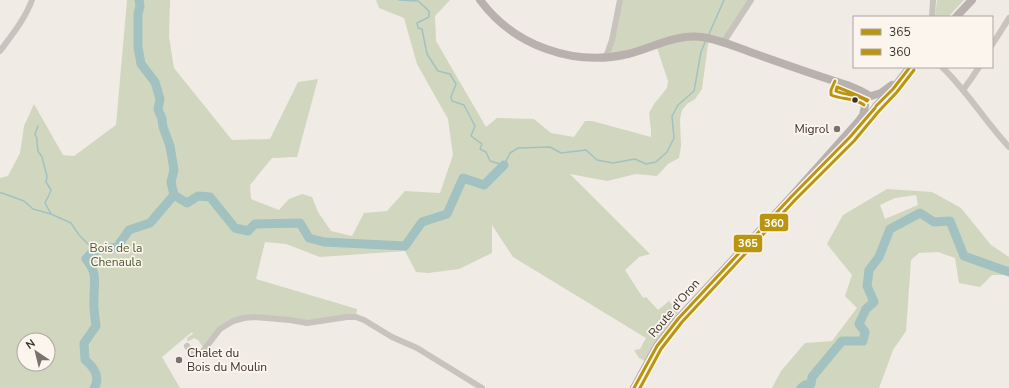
<svg xmlns="http://www.w3.org/2000/svg" width="1009" height="388" font-family="'Nunito Sans',sans-serif">
  <rect width="100%" height="100%" fill="#f0ebe5"/>
  <!-- green -->
  <g fill="#d1d6bf" fill-rule="evenodd">
    <path d="M127 0H170L169 37 174 68 232 140 270 139 298 82 318 79 297 157 272 158 250 185 251 199 279 210 289 199 302 194 312 197 318 212 331 231 352 236 364 213 387 211 405 191 440 193 453 155 448 119 417 64 404 18 379 8 376 0H450L435 16 436 41 486 127 497 118 534 119 551 133 574 137 585 121H592L651 137V130L649 113 654 104 667 88 668 81 656 45 606 57 620 0H748L723 43 712 39 708 44 702 89 695 99 687 104 682 110 680 119 681 146 679 158 668 164 657 176 636 174 607 181 570 174 650 254 639 257 625 270 643 298 646 297 658 310 669 301 678 312 645 361 639 358 634 350 640 349 646 338 513 257 492 225V253L459 269 428 273 416 272 405 251 320 257 286 244 265 242 256 279 357 309 356 317 307 323 244 318 220 329 205 350 198 340 194 338 189 341H187V339L188 337 193 334 192 332 162 357 180 388H0V178L8 176 20 153 24 126 34 104 63 155 74 156 116 125ZM24 340H48V364H24Z"/>
    <polygon points="937,0 964,0 948,17 935,17"/>
    <path d="M887 189 932 192 961 208 991 245 1009 257V275H992L980 287 959 283 955 258 938 252 919 253 911 260 906 331 893 350 879 388H772L781 371 805 343 832 341 857 308 845 296 852 275 827 244 843 215ZM916 195 918 205 885 219 880 205 895 198Z"/>
  </g>
  <g fill="none" stroke-linecap="round" stroke-linejoin="round">
    <!-- stream -->
    <g stroke="#a1c2c1" stroke-width="1.5">
      <polyline points="399,0 418,1 429,11 429,17 417,23 418,28 422,29 427,54 438,71 450,74 456,84 451,97 452,101 464,105 475,126 471,136 482,144 480,149 486,152 490,161 504,165 510,153 518,148 550,147 561,153 586,150 597,160 613,163 635,159 646,164 656,162 667,152 674,138 672,116 678,105 694,91 701,52 705,42"/>
      <polyline points="709,34 724,0"/>
      <polyline points="38,126 35,134 37,139 37,143 38,151 42,157 44,165 47,176 46,182 51,190 49,195 45,203 51,214"/>
      <polyline points="0,193 2,193 24,201 33,209 51,214 71,223 79,235 90,246"/>
      <polyline points="93,250 93,251"/>
    </g>
    <!-- river -->
    <g stroke="#a1c2c1" stroke-width="9">
      <polyline points="139,0 140,6 138,14 138,47 141,64 155,82 160,99 158,109 162,119 163,127 170,146 174,170 171,182 174,195"/>
      <path d="M94 388C101 378 94 367 85 360L84 343 96 326C95 317 93 307 94 298 94 281 98 274 86 259L93 251 117 247 129 230 150 223 174 195 187 203 198 196 210 197 235 228 248 231 255 224 300 223 309 238 324 242 405 246 422 222 447 214 463 178 484 185 504 165"/>
      <polyline points="801,388 805,385 811,384 812,377 842,341 863,341 865,332 859,324 866,309 874,302 867,286 869,270 879,257 890,229 920,213 934,222 950,221 964,256 1009,272"/>
    </g>
    <!-- minor -->
    <g stroke="#c9c3be" stroke-width="6">
      <polyline points="932,17 933,0"/>
      <polyline points="723,43 751,0"/>
      <polyline points="992,45 1009,18"/>
      <path d="M0 51C12 35 25 19 32 0"/>
      <polyline points="606,57 612,40 620,0"/>
      <path d="M942 67C967 91 985 121 1009 147"/>
      <polyline points="963,90 971,79 979,67"/>
      <path d="M187 346C191 352 192 355 200 355L220 329 233 321 244 318 254 317 290 320 307 323 347 317H356L364 320 392 337 417 348 482 388"/>
    </g>
    <!-- major -->
    <g stroke="#b8b1ad" stroke-width="8">
      <path d="M480 0C513 45 573 67 628 54 652 48 675 34 701 37 718 39 736 47 753 53 784 64 815 75 847 85L861 91 870 96"/>
      <polyline points="956,17 972,0"/>
      <polyline points="847,88 857,96 864,104"/>
      <polyline points="871,96 881,93 892,85"/>
      <polyline points="876,106 893,89 910,67"/>
      <polyline points="860,126 875,108"/>
      <polyline points="634,388 657,346 678,319 791,197 858,122 863,115 865,106"/>
    </g>
    <defs>
      <g id="bus-1">
        <path d="M835 81 831 90V95C842 100 854 97 864 105"/>
        <polyline points="876,106 893,89 910,67"/>
        <polyline points="634,388 657,346 678,319 791,197 850,137 875,108"/>
      </g>
      <g id="bus-2">
        <path d="M867 101C857 93 846 96 836 91L837 87 859 96 868 100"/>
        <polyline points="880,110 897,92 914,70"/>
        <polyline points="640,388 661,349 682,322 795,200 854,141 879,111"/>
      </g>
    </defs>
    <!-- bus-1 casing -->
    <use href="#bus-1" stroke="#fbf5ee" stroke-width="6"/>
    <!-- bus-2 casing -->
    <use href="#bus-2" stroke="#fbf5ee" stroke-width="6"/>
    <!-- bus-1 -->
    <use href="#bus-1" stroke="#ba950f" stroke-width="3"/>
    <!-- bus-2 -->
    <use href="#bus-2" stroke="#ba950f" stroke-width="3"/>
  </g>
  <!-- markers -->
  <circle fill="#3b302b" stroke="#fbf5ee" stroke-width="1.5" cx="855" cy="100" r="3.5"/>
  <g fill="#7a716c" stroke="#fbf5ee" stroke-width="1.5">
    <circle cx="837" cy="129" r="4"/>
    <circle cx="179" cy="360" r="4"/>
  </g>
  <g text-anchor="middle" stroke-width="3.5" stroke-linejoin="round" paint-order="stroke">
    <!-- poi labels -->
    <g font-size="12" fill="#3b302b" stroke="#fbf5ee" text-anchor="end">
      <text x="829" y="133">Migrol</text>
      <text x="187" y="357" text-anchor="start">Chalet du<tspan x="187" dy="14">Bois du Moulin</tspan></text>
    </g>
    <!-- park labels -->
    <g font-size="12" fill="#4a5a2e" stroke="#fbf5ee">
      <text x="116" y="252">Bois de la<tspan x="116" dy="14">Chenaula</tspan></text>
    </g>
    <!-- street labels -->
    <g font-size="12" fill="#3b302b" stroke="#fbf5ee">
      <text transform="translate(674 308) rotate(-50)" y="4">Route d'Oron</text>
    </g>
  </g>
  <g stroke="#fbf5ee" stroke-width="1.5">
    <rect x="759" y="213" width="30" height="19" rx="4" fill="#ba950f"/>
    <rect x="733" y="234" width="30" height="19" rx="4" fill="#ba950f"/>
  </g>
  <g font-size="11" text-anchor="middle" font-weight="bold" fill="#fff">
    <text x="774" y="227">360</text>
    <text x="748" y="247">365</text>
  </g>
  <!-- legend -->
  <rect x="853" y="16" width="140" height="52" fill="#fbf5ee" stroke="#aea6a0"/>
  <rect x="861" y="29" width="20" height="6" fill="#ba950f" stroke="#aea6a0"/>
  <text x="889" y="36" font-size="12" fill="#3b302b">365</text>
  <rect x="861" y="49" width="20" height="6" fill="#ba950f" stroke="#aea6a0"/>
  <text x="889" y="56" font-size="12" fill="#3b302b">360</text>
  <!-- north arrow -->
  <g transform="translate(36 352) rotate(325)"><circle r="19" fill="#fbf5ee" stroke="#aea6a0"/>
  <path d="M0-3L7 15L0 10L-7 15Z" fill="#7a716c"/>
  <text y="-6" font-size="11" font-weight="bold" text-anchor="middle" fill="#3b302b">N</text>
  </g>
</svg>
